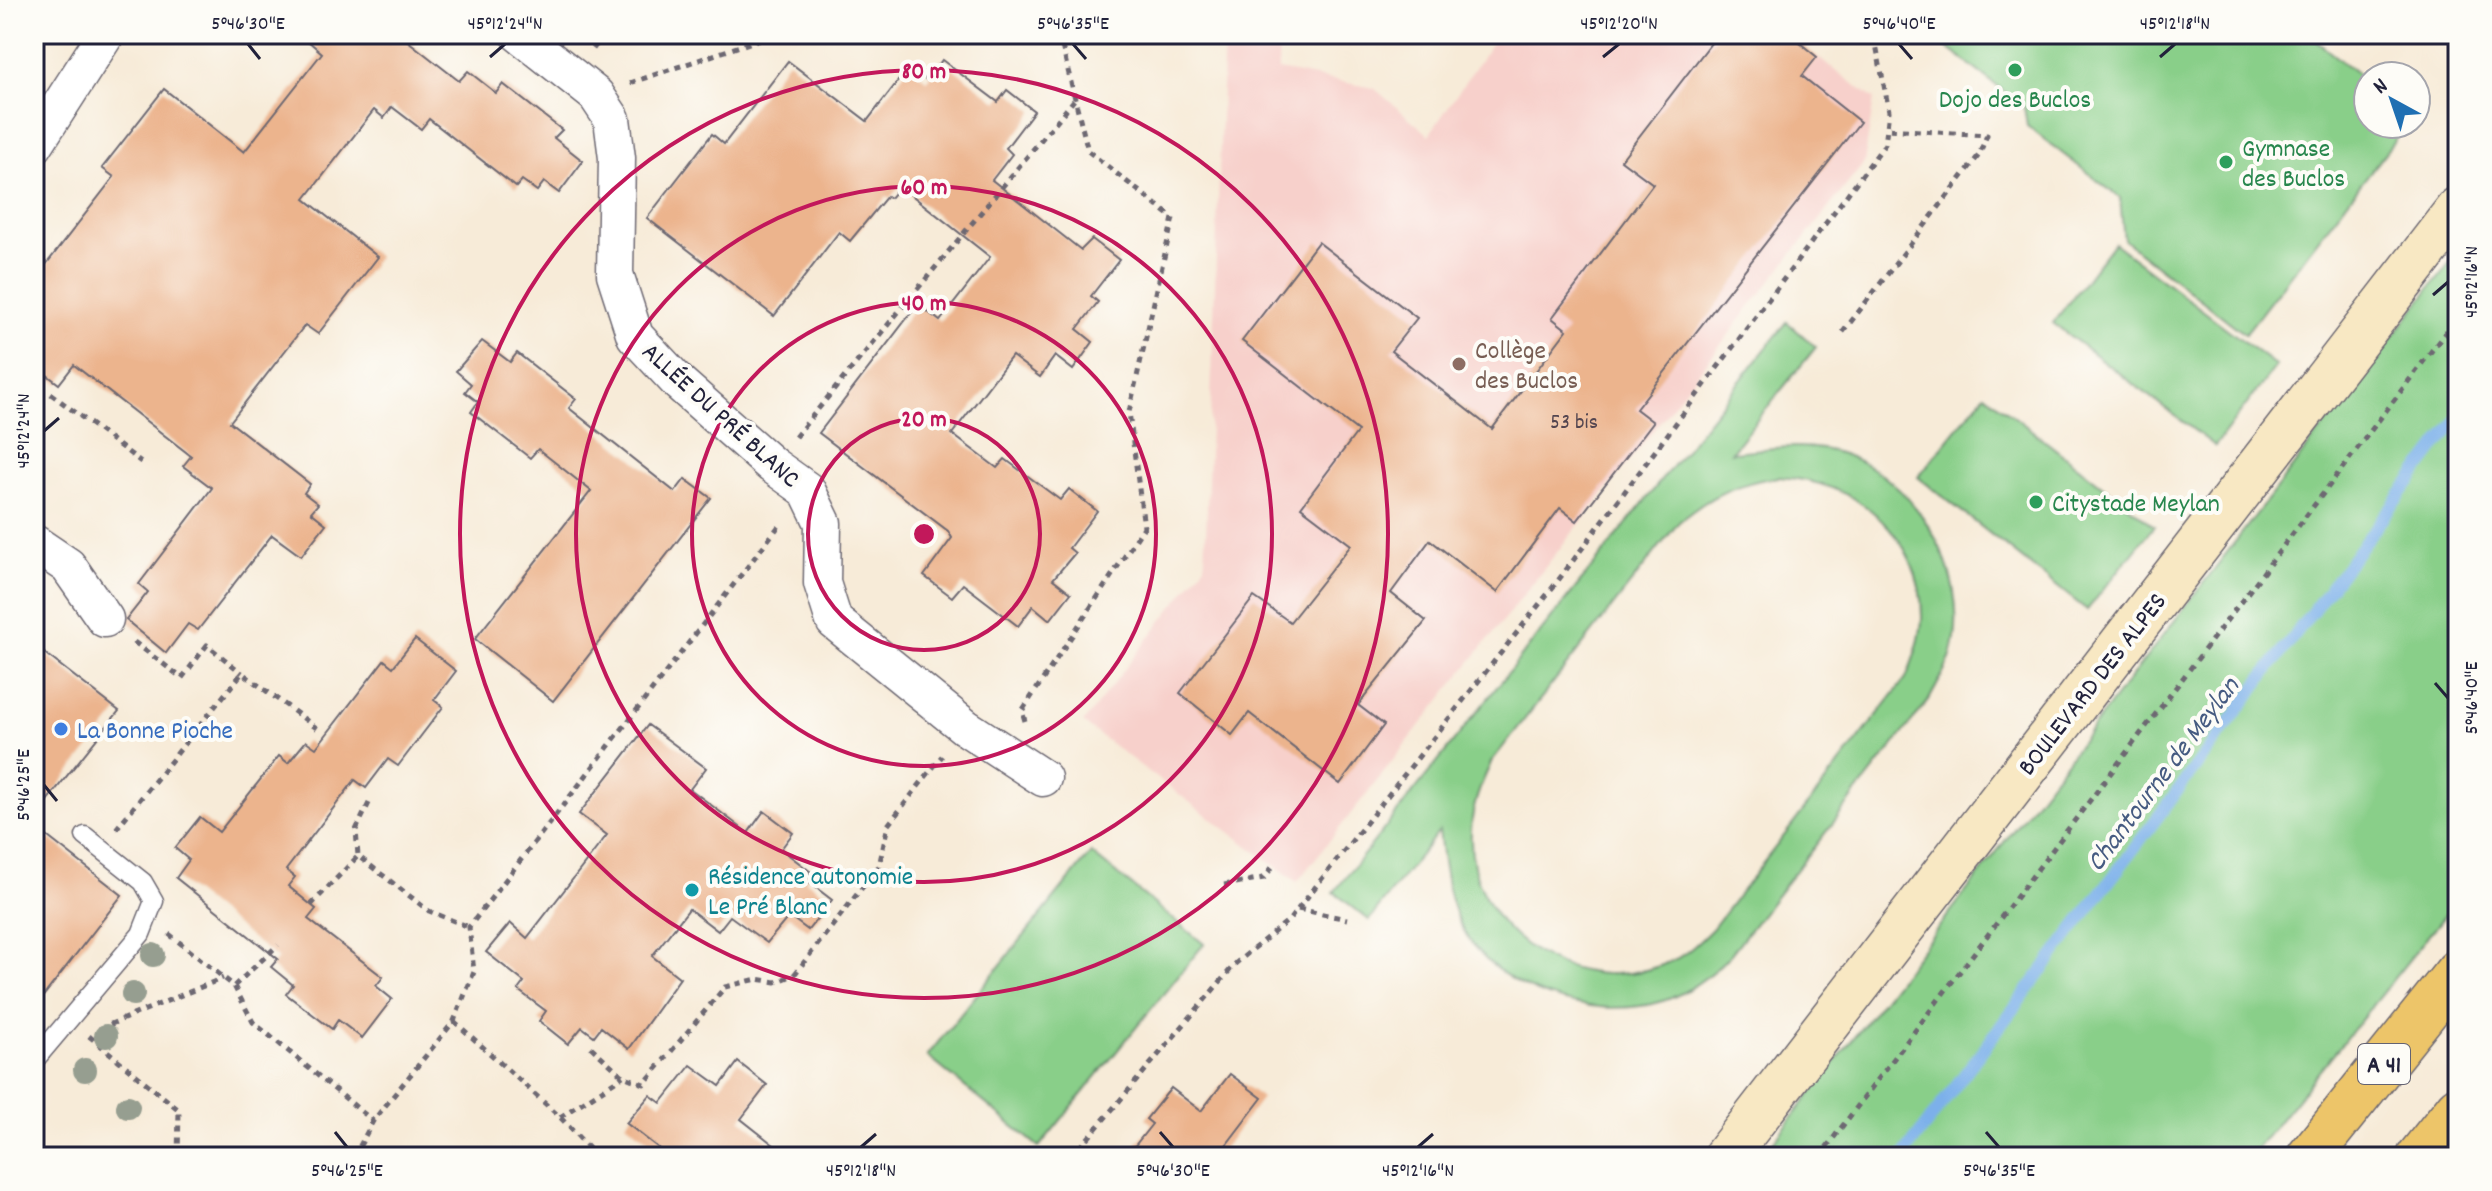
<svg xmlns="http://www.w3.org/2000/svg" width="2492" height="1191" font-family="Dekko,sans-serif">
  <rect width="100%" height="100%" fill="#fdfcf7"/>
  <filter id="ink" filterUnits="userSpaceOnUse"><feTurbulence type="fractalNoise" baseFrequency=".0125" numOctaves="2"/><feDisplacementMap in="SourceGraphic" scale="16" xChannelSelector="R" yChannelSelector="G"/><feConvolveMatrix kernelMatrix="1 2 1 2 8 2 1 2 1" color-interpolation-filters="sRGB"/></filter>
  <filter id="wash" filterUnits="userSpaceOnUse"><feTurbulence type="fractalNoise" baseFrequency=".006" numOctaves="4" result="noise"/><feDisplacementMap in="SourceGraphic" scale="32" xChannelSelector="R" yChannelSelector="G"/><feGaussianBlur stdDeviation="1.8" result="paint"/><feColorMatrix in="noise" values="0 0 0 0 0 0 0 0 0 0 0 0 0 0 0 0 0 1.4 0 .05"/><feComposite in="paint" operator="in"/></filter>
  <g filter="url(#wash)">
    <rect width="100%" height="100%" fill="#f7ebd8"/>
    <!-- built -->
    <polygon fill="#f7d0cb" points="1224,34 1279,34 1278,70 1374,88 1429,135 1498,34 1730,34 1811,52 1874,99 1864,163 1297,882 1083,723 1205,565"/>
    <!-- green -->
    <g fill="#89cf89" stroke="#567862" stroke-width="2" fill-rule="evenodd">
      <polygon points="1930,34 2307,34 2368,82 2368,124 2407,124 2245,334 2124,240 2120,198 2027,126 2024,107"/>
      <polygon points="2114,243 2276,366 2215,446 2053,323"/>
      <polygon points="2458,252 2458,899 2250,1157 1762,1157"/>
      <path d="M1787 322 1816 347 1731 452C1762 450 1791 444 1822 449 1909 463 1976 571 1951 656 1946 671 1936 686 1929 700L1730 955C1711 975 1687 994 1660 1002 1592 1021 1494 992 1461 926 1446 897 1443 862 1439 831L1369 920 1334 892ZM1778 477C1855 480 1923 535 1922 618 1921 639 1914 658 1906 678L1712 929C1701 940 1688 953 1674 960 1576 1007 1458 930 1472 819 1475 798 1483 780 1492 761L1679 522C1710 495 1737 483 1778 477Z"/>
      <polygon points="1985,394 2154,526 2087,610 1918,477"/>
      <polygon points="1091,853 1204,944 1039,1147 927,1056"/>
    </g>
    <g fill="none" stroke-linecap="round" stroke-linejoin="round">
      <!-- stream -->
      <polyline stroke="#7cb0ea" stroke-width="12" points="1902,1157 2458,418"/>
    </g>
    <g id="blocks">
      <!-- building -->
      <g fill="#ecb48d">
        <polygon points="300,34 399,34 459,81 468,71 496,93 503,84 562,130 554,138 583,161 559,193 544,182 537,191 522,180 516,187 429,119 421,129 392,107 384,118 374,110 305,199 378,257 318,334 305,325 230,422 310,484 304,493 318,504 311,512 326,524 301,556 272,535 198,630 188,624 166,653 126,620 148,592 139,584 212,488 183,466 191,456 74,365 59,384 34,365 34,280 114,177 102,168 164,89 244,152 322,53"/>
        <polygon points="1718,34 1789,34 1817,57 1802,76 1860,122 1636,409 1653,422 1577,521 1560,508 1497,592 1430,540 1391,593 1426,621 1358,705 1384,725 1340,784 1249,713 1232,735 1180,693 1254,597 1290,622 1351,545 1301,507 1358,431 1242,341 1318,242 1417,318 1391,351 1492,429 1567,330 1552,318 1653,184 1621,160"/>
        <polygon points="942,60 998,102 1007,90 1034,111 1006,148 1012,154 992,180 1081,250 1092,239 1119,260 1091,296 1098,302 1077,329 1093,342 1073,370 1055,356 1040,377 1012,356 952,434 997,468 1005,459 1060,500 1069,489 1097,511 1069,548 1075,553 1053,579 1071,593 1050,620 1033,606 1018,626 963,584 952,597 924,576 952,538 948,531 819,433 918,304 940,321 990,257 900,186 890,198 887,196 850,241 839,232 774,316 647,218 712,134 724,144 788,61 867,121 909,67 927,80"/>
        <polygon points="482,341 510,362 517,353 576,399 569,408 675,492 685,479 711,498 553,701 475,639 591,491 538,449 530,458 471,412 478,402 465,392 471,384 456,371"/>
        <polygon points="415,639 456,671 434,700 443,707 398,766 388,759 366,788 355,780 286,870 295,877 288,886 316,909 308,919 383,977 376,986 392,999 362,1038 338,1020 332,1029 286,994 293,985 271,967 278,959 176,878 189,860 175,848 200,817 219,832 279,756 288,763 306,741 316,748 384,660 393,667"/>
        <polygon points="34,645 119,711 34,817"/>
        <polygon points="648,725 706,768 690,789 748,833 764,811 793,833 781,849 811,872 806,880 832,900 808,930 789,916 767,943 730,916 718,931 689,909 652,956 680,978 629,1049 601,1027 594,1036 582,1027 568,1044 539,1021 546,1011 518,990 524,982 486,952 510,923 527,938 607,835 579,814"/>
        <polygon points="34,826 122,895 34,1008"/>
        <polygon points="738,1062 767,1085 741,1119 789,1157 670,1157 626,1123 650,1095 661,1103 691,1065 720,1086"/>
        <polygon points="1230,1074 1262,1098 1217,1157 1126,1157 1152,1124 1146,1119 1171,1088 1201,1111"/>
      </g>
    </g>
  </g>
  <g filter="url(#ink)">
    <use href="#blocks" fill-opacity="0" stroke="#6d6872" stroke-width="2"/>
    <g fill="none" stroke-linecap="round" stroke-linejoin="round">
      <defs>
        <polyline id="lane" points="34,1061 141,934 154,901 143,882 85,836"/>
        <g id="street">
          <polyline points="519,34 596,95 612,119 617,158 615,274 635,336 679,383 772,465 807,490 823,523 822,583 834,621 965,727 1043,778"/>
          <polyline points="34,146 106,34"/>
          <polyline points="34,543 68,566 105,619"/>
        </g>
        <polyline id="secondary" points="1725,1157 2458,209"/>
        <g id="highway">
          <polyline points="2309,1157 2458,971"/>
          <polyline points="2419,1157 2458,1108"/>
        </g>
      </defs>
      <!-- lane casing -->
      <use href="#lane" stroke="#6d6872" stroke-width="21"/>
      <!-- street casing -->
      <use href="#street" stroke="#6d6872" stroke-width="39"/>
      <!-- secondary casing -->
      <use href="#secondary" stroke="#6d6872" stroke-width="47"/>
      <!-- highway casing -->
      <use href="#highway" stroke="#6d6872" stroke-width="47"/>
      <!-- path -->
      <g stroke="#6d6872" stroke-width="5" stroke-dasharray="6 6" stroke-linecap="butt">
        <polyline points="593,49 604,34"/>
        <polyline points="630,83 776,34"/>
        <polyline points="1843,332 1979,155 1987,135 1887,129"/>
        <polyline points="51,394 141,462"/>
        <polyline points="795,437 1074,100"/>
        <polyline points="134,642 182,678 207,645 242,673"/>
        <polyline points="1025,721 1022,711 1144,527 1129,412 1173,218 1088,151 1059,34"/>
        <polyline points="369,803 356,830 358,856 429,911 469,927"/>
        <polyline points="116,829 242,673 322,732"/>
        <polyline points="1224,885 1264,878 1274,865"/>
        <polyline points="311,905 358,856"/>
        <polyline points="1298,909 1347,919"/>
        <polyline points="169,934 234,986 253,1022 373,1121"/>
        <polyline points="234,986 278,945"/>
        <polyline points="454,1021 560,1117 597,1157"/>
        <polyline points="99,1029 223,978"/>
        <polyline points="89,1036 179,1110 178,1157"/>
        <polyline points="591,1047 623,1076 644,1084 725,987 757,979 776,982 794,975 879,866 888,825 942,756"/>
        <polyline points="560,1117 623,1076"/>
        <polyline points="354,1157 373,1121 454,1021 474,972 469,927 782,522"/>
        <polyline points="1072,1157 1236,963 1290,919 1557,582 1885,144 1889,111 1874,34"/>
        <polyline points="1819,1157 2458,316"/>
      </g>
      <!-- lane -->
      <use href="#lane" stroke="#fff" stroke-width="18"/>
      <!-- street -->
      <use href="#street" stroke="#fff" stroke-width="36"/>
      <!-- secondary -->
      <use href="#secondary" stroke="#f8e8c3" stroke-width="44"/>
      <!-- highway -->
      <use href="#highway" stroke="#edc569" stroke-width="44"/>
    </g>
    <!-- trees -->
    <g fill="#969e90">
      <circle cx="153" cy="955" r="12"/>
      <circle cx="133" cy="994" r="12"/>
      <circle cx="106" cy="1036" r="12"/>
      <circle cx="85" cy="1070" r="12"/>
      <circle cx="128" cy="1107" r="12"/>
    </g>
  </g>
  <!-- ticks -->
  <path fill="none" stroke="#22223b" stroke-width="3" d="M248 44 260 59M1073 44 1086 59M1899 44 1912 59M490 57 505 44M1603 57 1619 44M2160 57 2175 44M2433 295 2448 282M44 431 59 418M2435 683 2448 698M44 785 57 801M335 1132 347 1147M1160 1132 1173 1147M1986 1132 1999 1147M861 1147 876 1134M1418 1147 1433 1134"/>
  <!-- distance rings -->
  <g fill="none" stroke="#c2185b" stroke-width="4">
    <circle cx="924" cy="534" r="116"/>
    <circle cx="924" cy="534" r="232"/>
    <circle cx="924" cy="534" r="348"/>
    <circle cx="924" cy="534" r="464"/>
  </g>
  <!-- markers -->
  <g fill="#2e9e5b" stroke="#fdfcf7" stroke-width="3">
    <circle cx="2015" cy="70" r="8"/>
    <circle cx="2226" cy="162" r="8"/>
    <circle cx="2036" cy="502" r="8"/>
  </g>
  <circle fill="#8d6e63" stroke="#fdfcf7" stroke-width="3" cx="1459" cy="364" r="8"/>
  <circle fill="#3f7fe0" stroke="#fdfcf7" stroke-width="3" cx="61" cy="729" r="8"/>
  <circle fill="#0f9aa8" stroke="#fdfcf7" stroke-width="3" cx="692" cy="890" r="8"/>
  <g text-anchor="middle" stroke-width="8" stroke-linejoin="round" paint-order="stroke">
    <!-- number labels -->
    <g font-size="22" fill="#544650">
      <text x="1574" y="428">53 bis</text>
    </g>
    <!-- shield labels -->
    <rect fill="#fdfcf7" stroke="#646373" stroke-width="2" x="2358" y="1044" width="52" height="40" rx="6"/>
    <g font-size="24" font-weight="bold" fill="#22223b">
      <text x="2384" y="1072">A 41</text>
    </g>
    <!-- leisure labels -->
    <g font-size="26" fill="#27864d" stroke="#fdfcf7" text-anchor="start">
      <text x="2015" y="107" text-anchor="middle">Dojo des Buclos</text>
      <text x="2242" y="156">Gymnase<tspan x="2242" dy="30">des Buclos</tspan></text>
      <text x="2052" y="511">Citystade Meylan</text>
    </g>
    <!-- education labels -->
    <g font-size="26" fill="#785e54" stroke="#fdfcf7" text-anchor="start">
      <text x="1475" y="358">Collège<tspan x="1475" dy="30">des Buclos</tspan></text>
    </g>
    <!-- street labels -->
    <g font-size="26" fill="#22223b" stroke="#fdfcf7">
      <text transform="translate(722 414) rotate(42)" y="9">ALLÉE DU PRÉ BLANC</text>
      <text transform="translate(2091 683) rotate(-52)" y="9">BOULEVARD DES ALPES</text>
    </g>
    <!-- shop labels -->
    <g font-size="26" fill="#366cbe" stroke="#fdfcf7" text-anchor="start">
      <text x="77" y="738">La Bonne Pioche</text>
    </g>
    <!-- culture labels -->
    <g font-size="26" fill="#0d838f" stroke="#fdfcf7" text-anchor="start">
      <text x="708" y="884">Résidence autonomie<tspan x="708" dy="30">Le Pré Blanc</tspan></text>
    </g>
    <!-- water labels -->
    <g font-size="28" font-style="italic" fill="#465b81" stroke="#fdfcf7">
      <text transform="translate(2161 773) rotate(-53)" y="10">Chantourne de Meylan</text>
    </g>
  </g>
  <circle cx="924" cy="534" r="12" fill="#c2185b" stroke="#fdfcf7" stroke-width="4"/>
  <g font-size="24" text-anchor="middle" font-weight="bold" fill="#c2185b" stroke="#fdfcf7" stroke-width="8" stroke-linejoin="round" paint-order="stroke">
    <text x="924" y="78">80 m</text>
    <text x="924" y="194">60 m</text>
    <text x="924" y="310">40 m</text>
    <text x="924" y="426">20 m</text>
  </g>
  <!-- margin -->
  <rect width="2492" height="1191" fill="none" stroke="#fdfcf7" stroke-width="88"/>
  <!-- north arrow -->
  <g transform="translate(2392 100) rotate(320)"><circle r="38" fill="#fdfcf7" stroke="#a5a5ac" stroke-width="2"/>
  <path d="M0-6L14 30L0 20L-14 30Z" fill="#1f6fb2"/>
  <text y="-12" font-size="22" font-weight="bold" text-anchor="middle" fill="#22223b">N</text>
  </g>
  <rect x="44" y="44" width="2404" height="1103" fill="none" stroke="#22223b" stroke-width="3"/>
  <g font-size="20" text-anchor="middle" fill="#22223b">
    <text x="248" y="29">5°46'30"E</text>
    <text x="505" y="29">45°12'24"N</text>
    <text x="1073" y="29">5°46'35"E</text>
    <text x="1619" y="29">45°12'20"N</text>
    <text x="1899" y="29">5°46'40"E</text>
    <text x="2175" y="29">45°12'18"N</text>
    <text transform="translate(2470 282) rotate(-90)" y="7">45°12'16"N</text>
    <text transform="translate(22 431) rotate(-90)" y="7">45°12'24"N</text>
    <text transform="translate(2470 698) rotate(-90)" y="7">5°46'40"E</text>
    <text transform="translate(22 785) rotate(-90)" y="7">5°46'25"E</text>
    <text x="347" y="1176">5°46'25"E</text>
    <text x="861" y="1176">45°12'18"N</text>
    <text x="1173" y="1176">5°46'30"E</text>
    <text x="1418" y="1176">45°12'16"N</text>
    <text x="1999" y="1176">5°46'35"E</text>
  </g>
</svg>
